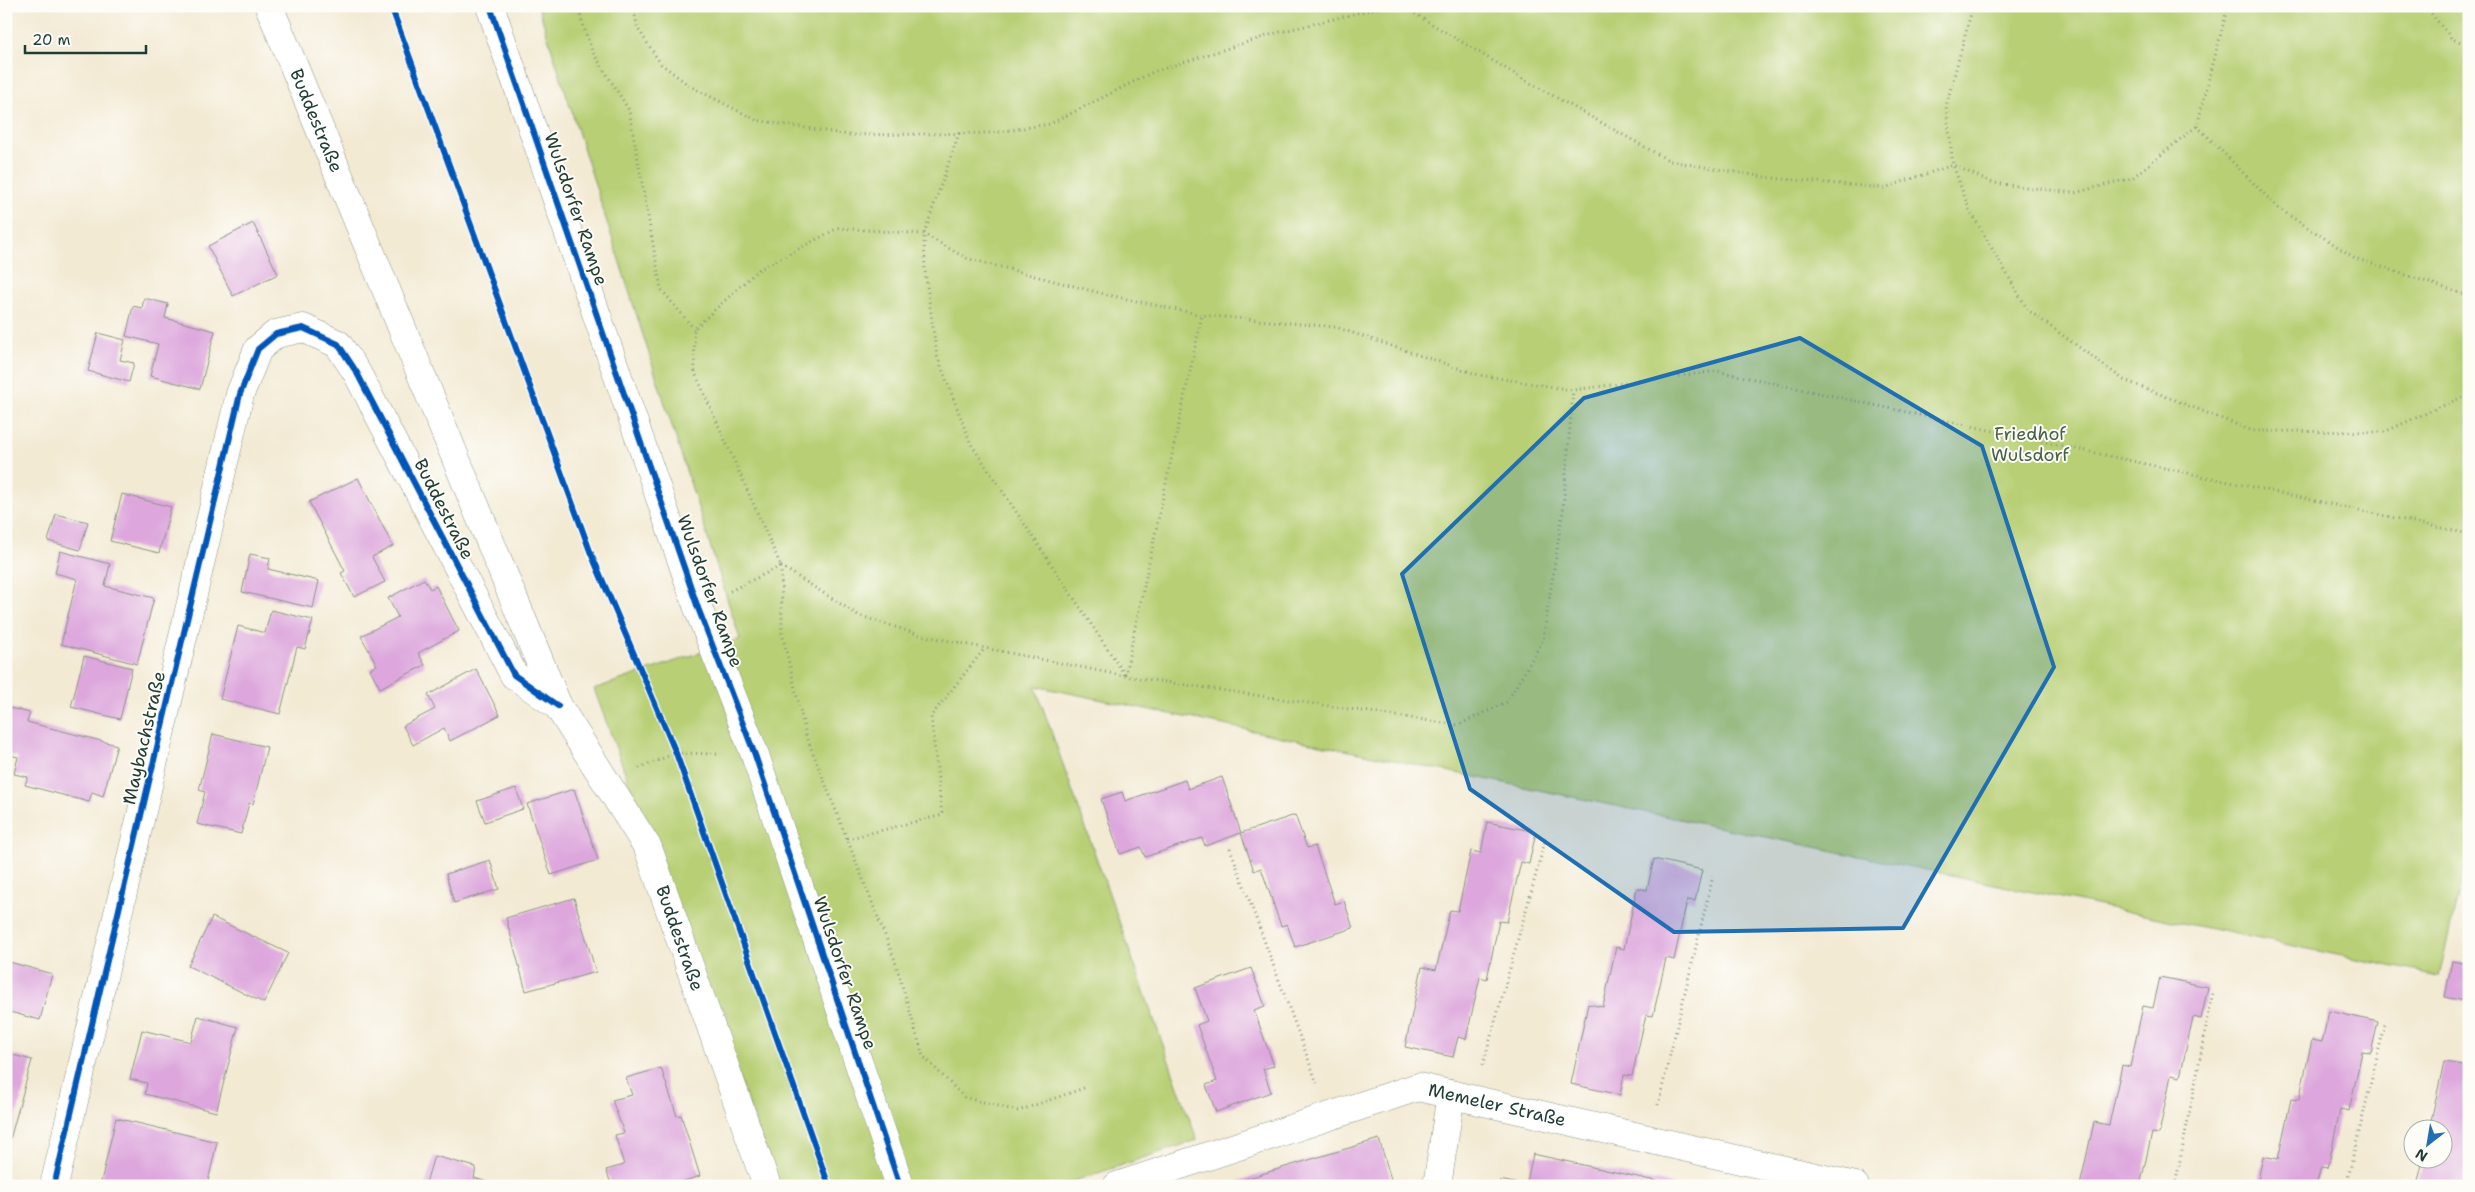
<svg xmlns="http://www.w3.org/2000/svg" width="2475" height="1192" font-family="'Shantell Sans',sans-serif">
  <rect width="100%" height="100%" fill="#fdfcf7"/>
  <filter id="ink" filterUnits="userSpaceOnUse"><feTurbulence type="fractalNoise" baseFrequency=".02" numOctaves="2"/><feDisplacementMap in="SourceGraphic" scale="10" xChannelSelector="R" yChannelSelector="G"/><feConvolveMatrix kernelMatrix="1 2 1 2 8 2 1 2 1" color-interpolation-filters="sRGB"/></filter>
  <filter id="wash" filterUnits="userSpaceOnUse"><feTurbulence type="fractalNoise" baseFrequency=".0096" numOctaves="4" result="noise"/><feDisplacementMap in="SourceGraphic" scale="20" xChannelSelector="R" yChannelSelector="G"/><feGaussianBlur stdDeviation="1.12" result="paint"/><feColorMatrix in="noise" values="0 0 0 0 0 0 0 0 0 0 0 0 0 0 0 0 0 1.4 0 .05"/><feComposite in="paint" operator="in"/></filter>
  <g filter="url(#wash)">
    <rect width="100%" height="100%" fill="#f3ead4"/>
    <!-- green -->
    <polygon fill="#b8cf74" stroke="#6c8654" points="538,6 2469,6 2469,848 2439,976 1035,686 1197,1140 1059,1186 779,1186 594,689 740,639"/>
    <g id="blocks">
      <!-- building -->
      <g fill="#dda7dd">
        <polygon points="2450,6 2469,6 2469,11 2450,7"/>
        <polygon points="253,223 278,274 233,296 208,246"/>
        <polygon points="144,298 168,304 165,318 215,331 200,389 150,376 158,344 126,336 133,306 142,308"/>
        <polygon points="98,333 125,340 120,360 134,363 129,382 88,371"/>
        <polygon points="358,478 393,546 372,557 385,582 354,597 341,573 345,571 309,502"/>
        <polygon points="122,494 171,507 159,553 110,541"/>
        <polygon points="56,514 88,522 80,550 48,541"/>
        <polygon points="60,551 110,564 105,586 154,598 137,664 61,644 77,579 55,573"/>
        <polygon points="250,554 270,558 268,569 319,581 313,608 242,592"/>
        <polygon points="424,579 430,589 436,586 459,631 418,653 425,665 380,688 370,669 377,665 361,636 398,617 388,598"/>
        <polygon points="271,610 313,620 305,649 297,647 280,714 220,699 238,626 265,633"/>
        <polygon points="84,656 132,668 120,719 71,707"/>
        <polygon points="476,669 500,715 450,741 444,728 413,745 403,726 435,709 428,695"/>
        <polygon points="6,707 30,713 27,722 117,745 103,796 92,792 89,802 25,785 28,777 14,774 18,757 6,754"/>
        <polygon points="213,734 267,747 253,804 249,803 241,834 197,824 205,792 199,790"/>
        <polygon points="1222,777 1241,833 1205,846 1202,838 1145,857 1141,847 1120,854 1101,799 1122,792 1125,801 1185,780 1188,789"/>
        <polygon points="516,788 523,809 485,822 477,801"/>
        <polygon points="574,789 598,860 551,875 527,804"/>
        <polygon points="1295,815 1307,848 1315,846 1335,904 1344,901 1353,928 1295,947 1287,924 1281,926 1261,868 1254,871 1241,833"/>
        <polygon points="1487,822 1536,832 1529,864 1521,862 1507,922 1499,921 1487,979 1480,977 1466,1039 1458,1037 1453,1057 1405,1047 1422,967 1436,970 1450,910 1458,911 1471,851 1481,853"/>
        <polygon points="1654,859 1702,870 1695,901 1687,900 1674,960 1666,958 1653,1016 1646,1015 1632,1076 1624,1075 1620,1095 1571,1084 1588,1004 1603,1007 1616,947 1624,949 1637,888 1647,890"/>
        <polygon points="490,860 499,889 454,903 446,874"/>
        <polygon points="574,898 596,972 526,991 506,918"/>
        <polygon points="212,917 288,953 264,1003 188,966"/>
        <polygon points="6,961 52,974 40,1020 6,1011"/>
        <polygon points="2452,961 2469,964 2469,1002 2445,997"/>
        <polygon points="1251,968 1265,1006 1254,1010 1274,1066 1263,1069 1271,1092 1216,1112 1206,1085 1217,1081 1197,1025 1207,1021 1195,988"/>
        <polygon points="2160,977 2208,987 2201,1019 2193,1017 2180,1077 2171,1075 2159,1134 2152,1133 2140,1186 2080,1186 2094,1122 2109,1125 2122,1065 2130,1067 2143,1006 2153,1008"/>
        <polygon points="2329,1011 2378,1022 2371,1053 2362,1052 2349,1111 2340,1109 2328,1168 2321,1167 2316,1186 2257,1186 2263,1156 2278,1159 2291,1099 2299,1100 2312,1040 2322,1042"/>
        <polygon points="198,1016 238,1027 216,1112 145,1094 147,1083 130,1079 142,1030 191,1042"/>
        <polygon points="6,1053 32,1060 9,1143 6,1142"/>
        <polygon points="2444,1062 2469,1066 2469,1186 2417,1186 2423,1160 2442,1160 2442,1130 2429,1130"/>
        <polygon points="661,1068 677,1116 681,1115 700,1176 669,1186 612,1186 606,1170 624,1165 615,1135 624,1133 612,1100 632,1095 626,1078"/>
        <polygon points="116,1118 217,1142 207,1186 100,1186"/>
        <polygon points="1379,1139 1393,1186 1225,1186 1225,1185"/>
        <polygon points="1533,1154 1674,1185 1674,1186 1526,1186"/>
        <polygon points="434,1156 476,1167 474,1178 494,1184 494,1186 425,1186"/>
        <polygon points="1500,1180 1525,1185 1525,1186 1499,1186"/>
      </g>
    </g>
  </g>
  <g filter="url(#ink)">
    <use href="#blocks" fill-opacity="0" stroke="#899484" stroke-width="1"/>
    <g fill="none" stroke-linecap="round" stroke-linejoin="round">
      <defs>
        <g id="minor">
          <path id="s1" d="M269 6 558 706 648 848 767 1186"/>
          <polyline points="490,6 698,608 755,755 900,1186"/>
          <polyline points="54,1186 240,394 258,349 276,334 303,328 338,344 357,373 514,675 558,706"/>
          <path id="s2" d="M1117 1186 1418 1087 1855 1186"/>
          <polyline points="1437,1186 1451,1094"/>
        </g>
      </defs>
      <!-- minor casing -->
      <use href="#minor" stroke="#899484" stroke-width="29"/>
      <!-- path -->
      <g stroke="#899484" stroke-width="3" stroke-dasharray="1 4" stroke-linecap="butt">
        <polyline points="577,6 592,51 629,110 661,289 694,329"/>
        <polyline points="633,6 638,29 661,64 690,86 756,120 849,135 992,133 1050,124 1153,72 1276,33 1386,6"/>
        <polyline points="1402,6 1525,80 1670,161 1771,178 1884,188 1953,165 1993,183 2074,193 2132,178 2197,126 2228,6"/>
        <polyline points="1973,6 1946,106 1953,165 1969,209 2028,310 2124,380 2253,431 2384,432 2469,394"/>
        <polyline points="2425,6 2452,39 2469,45"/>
        <polyline points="2197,126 2278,208 2355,258 2469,296"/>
        <polyline points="959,133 924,234 925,271 937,356 971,444 1125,675"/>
        <polyline points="781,566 858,615 920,635 1125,676 1458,725 1507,702 1543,640 1563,510 1573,390"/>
        <polyline points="730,591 781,566"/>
        <polyline points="1125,675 1202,315"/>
        <polyline points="639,768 676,753 717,754"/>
        <polyline points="847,839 942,815 931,716 985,648"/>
        <polyline points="1230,848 1317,1083"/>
        <polyline points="1483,1065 1546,838"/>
        <polyline points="1084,1088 1018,1111 964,1097 923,1056 894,958 806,735 782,633 781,566 695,373 694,329 758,270 838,228 924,234 966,258 1108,295 1202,315 1335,327 1479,375 1573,390 1717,371 2469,534"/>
        <polyline points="1658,1105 1713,876"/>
        <polyline points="2175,1186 2213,992"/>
        <polyline points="2346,1186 2385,1024"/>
      </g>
      <!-- minor -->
      <use href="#minor" stroke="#fff" stroke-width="28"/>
      <defs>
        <g id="cycleway">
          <polyline points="391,6 590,551 676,753 829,1186"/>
          <polyline points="490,6 698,608 755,755 900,1186"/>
          <polyline points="54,1186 240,394 258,349 276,334 303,328 338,344 357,373 514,675 558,706"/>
        </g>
      </defs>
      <!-- cycleway casing -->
      <use href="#cycleway" stroke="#fdfcf7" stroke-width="9"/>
      <!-- cycleway -->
      <use href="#cycleway" stroke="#0057b8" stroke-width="6"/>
    </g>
  </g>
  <!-- marked area -->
  <path fill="#1f6fb2" fill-opacity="0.2" stroke="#1f6fb2" stroke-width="4" stroke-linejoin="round" d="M1800 338 1982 446 2054 667 1903 928 1674 932 1470 789 1402 574 1584 398Z"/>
  <g text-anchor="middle" stroke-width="4" stroke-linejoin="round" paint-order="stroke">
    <!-- street labels -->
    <g font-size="18" fill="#1f3d34" stroke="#fdfcf7">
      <text dy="6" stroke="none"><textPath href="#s1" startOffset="124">Buddestraße</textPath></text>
      <text transform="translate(576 209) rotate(71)" y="6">Wulsdorfer Rampe</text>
      <text transform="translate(444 509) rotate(63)" y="6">Buddestraße</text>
      <text transform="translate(710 591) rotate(70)" y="6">Wulsdorfer Rampe</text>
      <text transform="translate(144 738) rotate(-77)" y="6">Maybachstraße</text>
      <text dy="6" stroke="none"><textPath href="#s1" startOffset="1021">Buddestraße</textPath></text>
      <text transform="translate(845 973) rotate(71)" y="6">Wulsdorfer Rampe</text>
      <text dy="6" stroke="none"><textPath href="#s2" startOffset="398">Memeler Straße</textPath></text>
    </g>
    <!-- park labels -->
    <g font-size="18" fill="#456244" stroke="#fdfcf7">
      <text x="2030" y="440">Friedhof<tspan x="2030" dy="21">Wulsdorf</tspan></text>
    </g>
  </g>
  <!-- margin -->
  <rect width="2475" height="1192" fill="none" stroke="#fdfcf7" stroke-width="25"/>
  <!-- north arrow -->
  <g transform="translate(2428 1144) rotate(211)"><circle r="24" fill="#fdfcf7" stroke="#a4b0a9"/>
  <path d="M0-4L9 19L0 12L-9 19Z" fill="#1f6fb2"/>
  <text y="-8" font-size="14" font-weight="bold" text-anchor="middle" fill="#1f3d34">N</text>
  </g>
  <!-- scale -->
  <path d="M25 45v8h121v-8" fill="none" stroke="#1f3d34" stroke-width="2.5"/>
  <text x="32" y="45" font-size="15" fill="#1f3d34" stroke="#fdfcf7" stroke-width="4" paint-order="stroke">20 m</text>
</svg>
